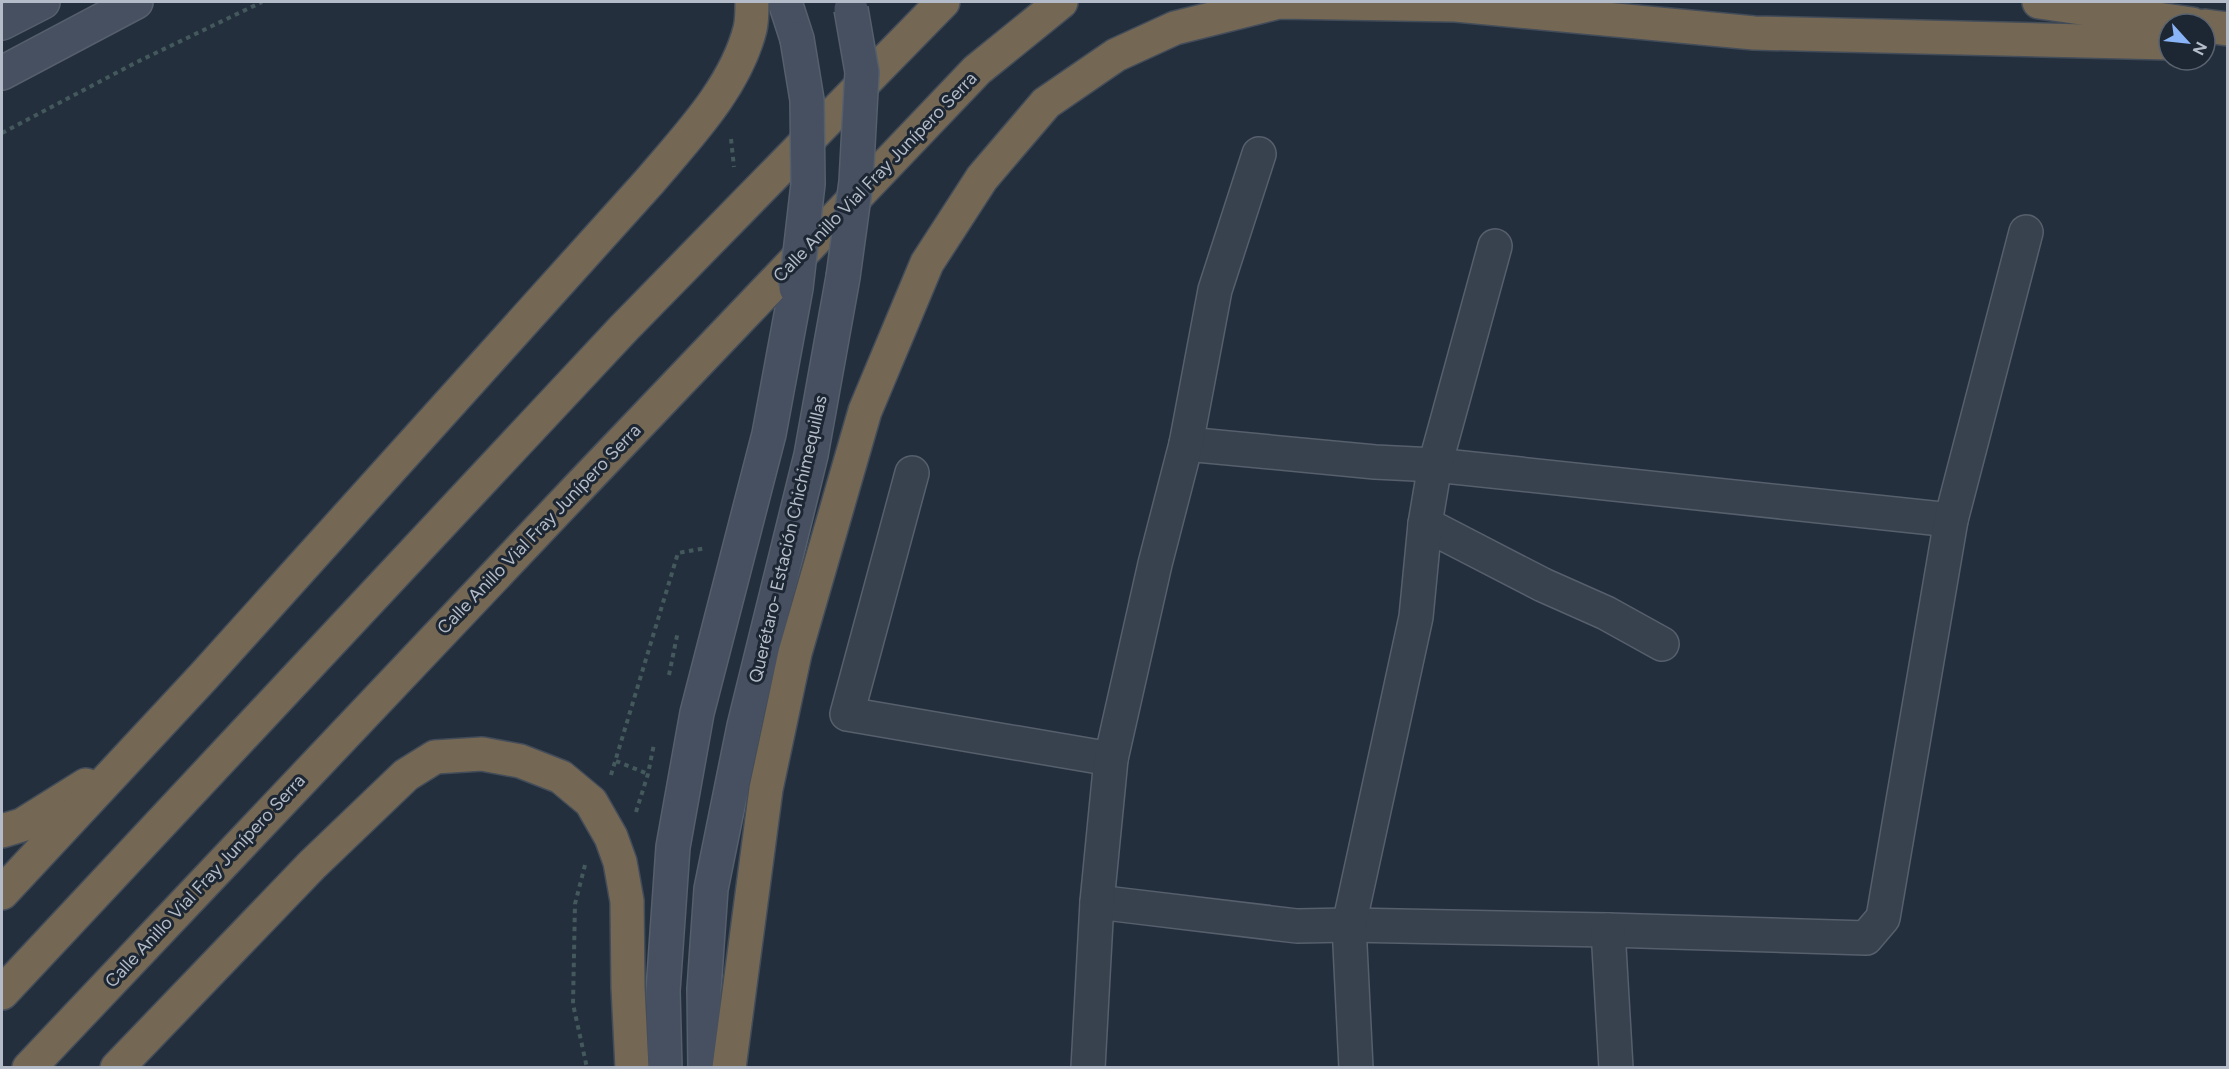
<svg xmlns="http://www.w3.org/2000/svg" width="2229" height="1069" font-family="Figtree,sans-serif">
  <rect width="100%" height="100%" fill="#242f3e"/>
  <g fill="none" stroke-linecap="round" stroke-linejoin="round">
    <defs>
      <g id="street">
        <polyline points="1186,444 1375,462 1435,465 1951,520"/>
        <polyline points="912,473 847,714 1111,759"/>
        <polyline points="1425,524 1543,585 1606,613 1662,644"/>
        <polyline points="1097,902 1297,926 1349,925 1608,930 1866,938 1883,918 1951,520 2026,232"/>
        <polyline points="1608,930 1616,1068"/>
        <polyline points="1088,1068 1097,902 1111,759 1155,564 1186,444 1215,290 1259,154"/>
        <polyline points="1356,1068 1349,925 1416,617 1425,524 1435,465 1495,246"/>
      </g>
      <g id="secondary">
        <polyline points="785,2 797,39"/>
        <polyline points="2,23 43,2"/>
        <polyline points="2,73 136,2"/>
        <polyline points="665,1068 663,991 673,847 697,713 769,434 796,288"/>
        <polyline points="705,1068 704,989 711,889 744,726 811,455 843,277"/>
      </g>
      <g id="highway">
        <polyline points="2039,2 2192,24"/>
        <polyline points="2205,26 2228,29"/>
        <polyline points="2,831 22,825 86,785"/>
        <path d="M2 893 204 676 649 182C687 137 735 88 750 29 752 21 752 10 752 2"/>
        <polyline points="2,993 624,328 943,2"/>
        <polyline points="29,1068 580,486 977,70 1061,2"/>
        <polyline points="117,1068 312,865 406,775 435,757 482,754 520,761 561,777 591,802 611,837 620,862 627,901 628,987 632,1068"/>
        <polyline points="729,1068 766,789 795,653 865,411 927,263 982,178 1046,103 1116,55 1175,28 1279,2 1456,5 1754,33 2169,43"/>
      </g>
    </defs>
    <!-- street casing -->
    <use href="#street" stroke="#565f6c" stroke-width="36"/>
    <!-- secondary casing -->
    <use href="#secondary" stroke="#565f6c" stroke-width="36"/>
    <!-- highway casing -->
    <use href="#highway" stroke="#434c59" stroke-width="36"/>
    <!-- path -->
    <g stroke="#44595c" stroke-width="4" stroke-dasharray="4.5 4.5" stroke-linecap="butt">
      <polyline points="2,133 137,62 262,2"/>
      <polyline points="731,139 734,167"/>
      <polyline points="669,675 678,631"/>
      <polyline points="616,761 648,774"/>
      <polyline points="611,775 678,553 706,548"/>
      <polyline points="636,812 648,774 654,744"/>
      <polyline points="585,865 575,904 573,1004 587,1068"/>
    </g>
    <!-- street -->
    <use href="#street" stroke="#38414e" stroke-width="33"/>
    <!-- secondary -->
    <use href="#secondary" stroke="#465061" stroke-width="33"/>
    <!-- highway -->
    <use href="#highway" stroke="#746855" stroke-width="33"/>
    <defs>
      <g id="secondary-bridge">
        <polyline points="843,277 856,182 862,72 851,9"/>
        <polyline points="796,288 808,184 807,100 797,39"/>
      </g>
    </defs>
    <!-- secondary-bridge casing -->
    <use href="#secondary-bridge" stroke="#565f6c" stroke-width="36" stroke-linecap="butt"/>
    <!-- secondary-bridge -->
    <use href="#secondary-bridge" stroke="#465061" stroke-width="33"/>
  </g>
  <g text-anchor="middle" stroke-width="6" stroke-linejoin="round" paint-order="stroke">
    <!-- street labels -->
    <g font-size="18" fill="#b4bcc9" stroke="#1d2633">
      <text transform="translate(875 177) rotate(-46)" y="6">Calle Anillo Vial Fray Junípero Serra</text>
      <text transform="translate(539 529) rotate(-46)" y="6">Calle Anillo Vial Fray Junípero Serra</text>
      <text transform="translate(788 539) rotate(-77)" y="6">Querétaro- Estación Chichimequillas</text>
      <text transform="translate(205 881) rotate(-47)" y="6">Calle Anillo Vial Fray Junípero Serra</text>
    </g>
  </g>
  <!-- border -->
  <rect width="2229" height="1069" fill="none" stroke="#b4bcc9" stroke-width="6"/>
  <!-- north arrow -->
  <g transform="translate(2187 42) rotate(117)"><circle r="28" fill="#1d2633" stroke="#59626f" stroke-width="1.5"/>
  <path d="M0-4.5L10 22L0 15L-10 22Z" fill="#8ab4f8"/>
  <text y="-9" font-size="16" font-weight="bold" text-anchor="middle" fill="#b4bcc9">N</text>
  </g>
</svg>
